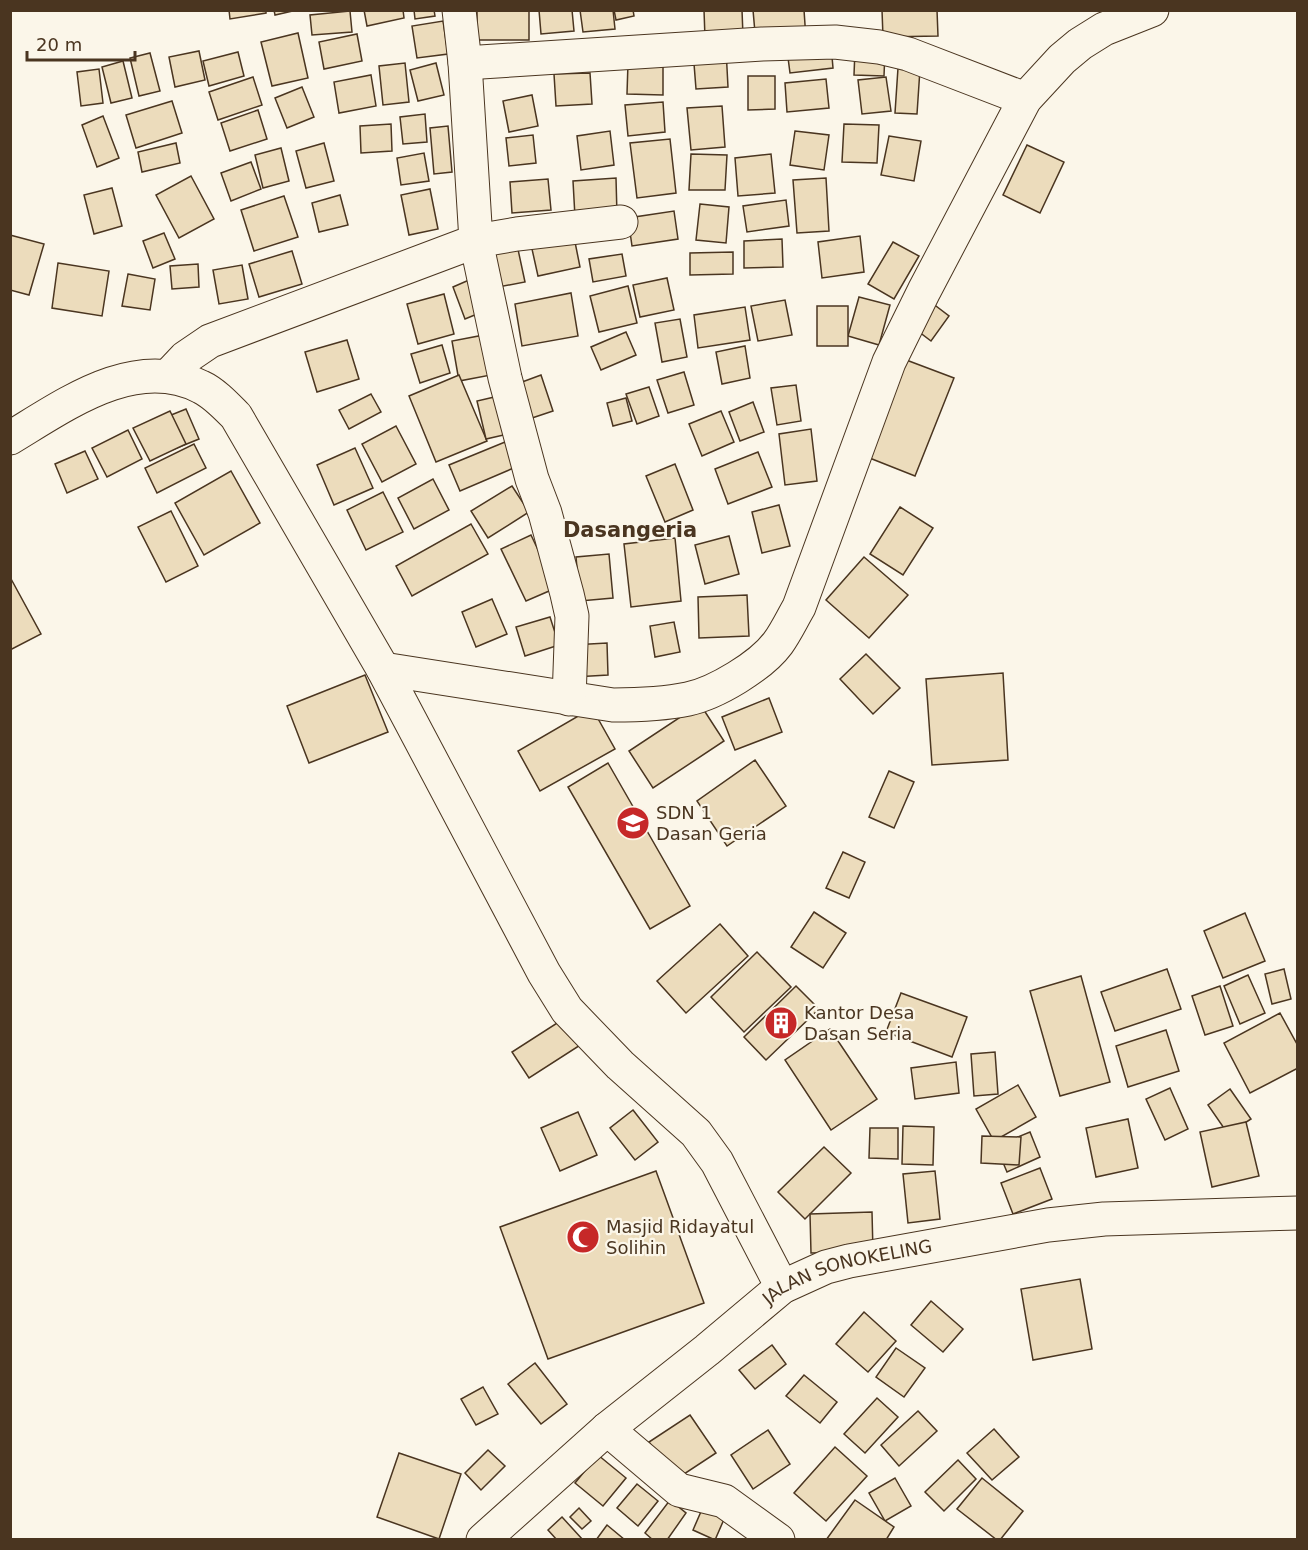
<svg xmlns="http://www.w3.org/2000/svg" width="1308" height="1550" font-family="'DejaVu Sans',sans-serif">
  <rect width="100%" height="100%" fill="#fbf6e9"/>
  <!-- building -->
  <g fill="#ecdcbc" stroke="#4a3520" stroke-width="1.5">
    <polygon points="229,10 266,10 266,13 230,19"/>
    <polygon points="274,10 297,10 275,15"/>
    <polygon points="364,10 403,10 404,18 367,26"/>
    <polygon points="414,10 434,10 435,16 415,19"/>
    <rect x="477" y="10" width="52" height="30"/>
    <polygon points="539,10 572,10 574,31 541,34"/>
    <polygon points="580,10 613,10 615,29 583,32"/>
    <polygon points="614,10 633,10 634,16 616,20"/>
    <polygon points="704,10 742,10 743,36 705,38"/>
    <polygon points="753,10 804,10 806,39 756,44"/>
    <polygon points="882,10 937,10 938,36 883,37"/>
    <polygon points="350,11 352,32 312,35 310,15"/>
    <polygon points="443,21 448,54 417,58 412,26"/>
    <polygon points="298,33 308,78 272,86 261,42"/>
    <polygon points="357,34 362,61 324,69 319,42"/>
    <polygon points="831,45 833,68 790,73 787,50"/>
    <polygon points="726,49 728,87 696,89 693,51"/>
    <polygon points="855,50 885,51 884,76 854,75"/>
    <polygon points="199,51 205,80 175,87 169,57"/>
    <polygon points="238,52 244,76 209,86 203,61"/>
    <polygon points="150,53 160,91 139,96 130,58"/>
    <polygon points="123,61 132,98 111,103 102,67"/>
    <polygon points="405,63 409,102 383,105 379,66"/>
    <polygon points="436,63 444,95 418,101 410,70"/>
    <polygon points="628,63 663,64 663,95 627,94"/>
    <polygon points="898,68 920,69 917,114 895,113"/>
    <polygon points="99,69 103,103 81,106 77,72"/>
    <polygon points="590,73 592,104 556,106 554,74"/>
    <polygon points="371,75 376,106 339,113 334,82"/>
    <polygon points="748,76 775,76 775,109 748,110"/>
    <polygon points="253,77 262,105 218,120 209,92"/>
    <polygon points="886,77 891,111 862,114 858,80"/>
    <polygon points="826,79 829,108 787,112 785,83"/>
    <polygon points="302,87 314,117 287,128 275,98"/>
    <polygon points="532,95 538,126 509,132 503,101"/>
    <polygon points="172,101 182,133 136,148 126,115"/>
    <polygon points="663,102 665,132 628,136 625,105"/>
    <polygon points="722,106 725,147 691,150 687,108"/>
    <polygon points="258,110 267,139 230,151 221,123"/>
    <polygon points="425,114 427,142 403,144 400,117"/>
    <polygon points="103,116 119,158 97,167 82,125"/>
    <polygon points="391,124 392,151 361,153 360,126"/>
    <polygon points="844,124 879,125 877,163 842,162"/>
    <polygon points="448,126 452,172 434,174 430,128"/>
    <polygon points="610,131 614,165 581,170 577,136"/>
    <polygon points="795,131 829,135 824,170 790,165"/>
    <polygon points="533,135 536,163 509,166 506,138"/>
    <polygon points="889,136 921,141 914,181 881,175"/>
    <polygon points="670,139 676,193 637,198 630,143"/>
    <polygon points="176,143 180,163 142,172 138,152"/>
    <polygon points="324,143 334,181 306,188 296,151"/>
    <polygon points="1027,145 1064,162 1040,213 1003,195"/>
    <polygon points="281,148 289,181 263,188 255,155"/>
    <polygon points="424,153 429,181 401,185 397,158"/>
    <polygon points="691,154 727,155 725,190 689,190"/>
    <polygon points="771,154 775,193 738,196 735,158"/>
    <polygon points="251,162 261,189 231,201 221,173"/>
    <polygon points="191,176 214,219 179,238 156,195"/>
    <polygon points="616,178 617,215 575,217 573,181"/>
    <polygon points="826,178 829,231 797,233 793,180"/>
    <polygon points="548,179 551,210 512,213 510,182"/>
    <polygon points="112,188 122,226 94,234 84,195"/>
    <polygon points="430,189 438,229 409,235 401,195"/>
    <polygon points="340,195 348,225 319,232 312,203"/>
    <polygon points="284,196 298,237 254,251 241,210"/>
    <polygon points="786,200 789,226 747,232 743,206"/>
    <polygon points="700,204 729,207 726,243 696,240"/>
    <polygon points="674,211 678,239 632,246 628,218"/>
    <polygon points="573,232 580,267 538,276 530,240"/>
    <polygon points="164,233 175,259 153,268 143,241"/>
    <polygon points="10,235 44,244 29,295 10,290"/>
    <polygon points="860,236 864,272 822,278 818,242"/>
    <polygon points="782,239 783,267 744,268 744,241"/>
    <polygon points="516,240 525,282 493,288 484,246"/>
    <polygon points="893,242 919,256 894,299 868,284"/>
    <polygon points="292,251 302,284 259,297 249,264"/>
    <polygon points="733,252 733,274 690,275 690,253"/>
    <polygon points="622,254 626,276 593,282 589,259"/>
    <polygon points="58,263 109,271 102,316 52,308"/>
    <polygon points="198,264 199,287 172,289 170,266"/>
    <polygon points="242,265 248,299 219,304 213,270"/>
    <polygon points="128,274 155,279 150,310 122,306"/>
    <polygon points="667,278 674,310 640,317 633,285"/>
    <polygon points="469,280 482,312 465,319 453,287"/>
    <polygon points="628,286 637,323 599,332 590,296"/>
    <polygon points="571,293 578,336 522,346 515,304"/>
    <polygon points="444,294 454,334 418,344 407,304"/>
    <polygon points="859,297 890,305 879,345 848,336"/>
    <polygon points="785,300 792,335 758,341 751,306"/>
    <polygon points="932,303 949,316 931,341 914,328"/>
    <rect x="817" y="306" width="31" height="40"/>
    <polygon points="745,307 750,340 698,348 694,315"/>
    <polygon points="680,319 687,357 662,362 655,323"/>
    <polygon points="626,332 636,355 601,370 591,347"/>
    <polygon points="484,335 491,375 459,381 452,341"/>
    <polygon points="347,340 359,379 317,392 305,352"/>
    <polygon points="442,345 450,373 420,383 411,354"/>
    <polygon points="745,346 750,378 722,384 716,352"/>
    <polygon points="901,358 954,378 915,476 862,455"/>
    <polygon points="684,372 694,405 668,413 657,380"/>
    <polygon points="459,375 487,441 436,462 409,396"/>
    <polygon points="541,375 553,411 526,420 514,385"/>
    <polygon points="796,385 801,421 777,425 771,388"/>
    <polygon points="649,387 659,416 637,424 626,394"/>
    <polygon points="371,394 381,412 349,429 339,410"/>
    <polygon points="503,395 512,433 486,439 477,401"/>
    <polygon points="626,398 632,421 613,426 607,403"/>
    <polygon points="753,402 764,432 740,441 729,412"/>
    <polygon points="186,409 199,439 152,458 139,428"/>
    <polygon points="170,411 186,444 150,461 133,428"/>
    <polygon points="721,411 734,442 702,456 689,424"/>
    <polygon points="396,426 416,464 382,482 362,444"/>
    <polygon points="811,429 817,481 785,485 779,434"/>
    <polygon points="128,430 142,459 107,477 92,448"/>
    <polygon points="505,442 516,467 460,491 449,465"/>
    <polygon points="194,444 206,468 157,493 145,468"/>
    <polygon points="355,448 373,488 334,505 317,465"/>
    <polygon points="85,451 98,479 67,493 55,464"/>
    <polygon points="758,452 772,487 728,504 715,469"/>
    <polygon points="675,464 693,510 665,522 646,476"/>
    <polygon points="231,471 260,523 204,555 175,503"/>
    <polygon points="433,479 449,510 414,529 398,498"/>
    <polygon points="512,486 529,512 488,538 471,511"/>
    <polygon points="383,492 403,532 366,550 347,510"/>
    <polygon points="779,505 790,546 762,553 752,512"/>
    <polygon points="900,507 933,528 903,575 870,554"/>
    <polygon points="171,511 198,566 166,582 138,527"/>
    <polygon points="471,524 488,554 412,596 396,566"/>
    <polygon points="531,535 556,588 526,601 501,549"/>
    <polygon points="729,536 739,574 705,584 695,545"/>
    <polygon points="675,538 681,601 631,607 624,544"/>
    <polygon points="609,554 613,598 580,601 576,557"/>
    <polygon points="864,557 908,595 869,638 826,600"/>
    <polygon points="10,577 41,634 10,650"/>
    <polygon points="747,595 749,636 699,638 698,597"/>
    <polygon points="492,599 507,634 476,647 462,612"/>
    <polygon points="550,617 559,645 525,656 516,627"/>
    <polygon points="674,622 680,652 655,657 650,626"/>
    <polygon points="607,643 608,675 574,677 572,645"/>
    <polygon points="866,654 900,688 873,714 840,679"/>
    <polygon points="1003,673 1008,760 932,765 926,679"/>
    <polygon points="365,675 388,732 309,763 287,706"/>
    <polygon points="769,698 782,732 735,750 722,717"/>
    <polygon points="700,704 724,741 653,788 629,751"/>
    <polygon points="592,708 615,749 540,791 518,751"/>
    <polygon points="755,760 786,806 727,846 697,801"/>
    <polygon points="608,763 690,906 650,929 568,787"/>
    <polygon points="889,771 914,782 894,828 869,817"/>
    <polygon points="843,852 865,862 849,898 826,888"/>
    <polygon points="814,912 846,933 823,968 791,947"/>
    <polygon points="1245,913 1265,961 1223,978 1204,931"/>
    <polygon points="720,924 748,956 686,1013 657,981"/>
    <polygon points="757,952 791,987 744,1032 711,997"/>
    <polygon points="1167,969 1181,1009 1115,1031 1101,992"/>
    <polygon points="1284,969 1291,999 1272,1004 1265,974"/>
    <polygon points="1248,975 1265,1013 1240,1024 1224,986"/>
    <polygon points="1081,976 1110,1082 1060,1096 1030,991"/>
    <polygon points="796,986 819,1009 766,1060 744,1037"/>
    <polygon points="1220,986 1233,1026 1205,1035 1192,996"/>
    <polygon points="901,993 967,1017 952,1057 886,1032"/>
    <polygon points="1280,1013 1298,1046 1298,1068 1250,1093 1224,1043"/>
    <polygon points="568,1016 585,1042 529,1078 512,1052"/>
    <polygon points="830,1029 877,1099 831,1130 785,1060"/>
    <polygon points="1166,1030 1179,1071 1128,1087 1116,1046"/>
    <polygon points="995,1052 998,1094 974,1096 971,1054"/>
    <polygon points="956,1062 959,1093 915,1099 911,1068"/>
    <polygon points="1018,1085 1036,1117 994,1141 976,1109"/>
    <polygon points="1170,1088 1188,1129 1165,1140 1146,1099"/>
    <polygon points="1230,1089 1251,1119 1228,1134 1208,1105"/>
    <polygon points="633,1110 658,1142 635,1160 610,1128"/>
    <polygon points="578,1112 597,1155 560,1171 541,1128"/>
    <polygon points="1128,1119 1138,1168 1096,1177 1086,1128"/>
    <polygon points="1246,1122 1259,1176 1212,1187 1200,1132"/>
    <polygon points="903,1126 934,1127 933,1165 902,1164"/>
    <polygon points="870,1128 898,1128 898,1159 869,1158"/>
    <polygon points="1030,1132 1040,1157 1007,1172 996,1146"/>
    <polygon points="982,1136 1021,1137 1019,1165 981,1163"/>
    <polygon points="824,1147 851,1173 805,1219 778,1192"/>
    <polygon points="1040,1168 1052,1199 1013,1214 1001,1183"/>
    <polygon points="656,1171 704,1303 548,1359 500,1227"/>
    <polygon points="935,1171 940,1219 908,1223 903,1174"/>
    <polygon points="872,1212 873,1252 811,1253 810,1214"/>
    <polygon points="1080,1279 1092,1349 1033,1360 1021,1289"/>
    <polygon points="931,1301 963,1329 943,1352 911,1325"/>
    <polygon points="864,1312 896,1341 868,1372 836,1344"/>
    <polygon points="772,1345 786,1364 755,1389 739,1370"/>
    <polygon points="896,1348 925,1368 904,1397 876,1377"/>
    <polygon points="535,1363 567,1404 541,1424 508,1384"/>
    <polygon points="804,1375 837,1402 820,1423 786,1396"/>
    <polygon points="483,1387 498,1414 476,1425 461,1399"/>
    <polygon points="877,1398 898,1417 865,1453 844,1434"/>
    <polygon points="918,1411 937,1431 899,1466 881,1445"/>
    <polygon points="690,1415 716,1453 675,1480 649,1442"/>
    <polygon points="994,1429 1019,1457 992,1480 967,1453"/>
    <polygon points="768,1430 790,1464 753,1489 731,1455"/>
    <polygon points="835,1447 867,1476 826,1521 794,1493"/>
    <polygon points="488,1450 505,1466 481,1490 465,1473"/>
    <polygon points="399,1453 461,1474 439,1539 377,1517"/>
    <polygon points="598,1455 626,1478 603,1506 575,1483"/>
    <polygon points="958,1460 976,1479 944,1511 925,1492"/>
    <polygon points="895,1478 911,1506 885,1521 869,1493"/>
    <polygon points="982,1478 1023,1511 1000,1540 997,1540 957,1509"/>
    <polygon points="637,1484 658,1501 638,1526 617,1508"/>
    <polygon points="670,1500 686,1513 667,1540 653,1540 645,1533"/>
    <polygon points="855,1500 894,1527 886,1540 826,1540"/>
    <polygon points="703,1507 725,1517 715,1540 693,1530"/>
    <polygon points="579,1508 591,1521 582,1529 570,1517"/>
    <polygon points="562,1517 583,1540 557,1540 548,1530"/>
    <polygon points="607,1525 625,1540 596,1540"/>
  </g>
  <g fill="none" stroke-linecap="round" stroke-linejoin="round">
    <defs>
      <g id="street">
        <polyline points="465,63 762,44 835,42 879,47 908,54 1025,99"/>
        <polyline points="168,376 185,358 210,341 476,241 465,63 459,10"/>
        <path d="M10 438C65 405 135 353 201 387 214 393 226 406 236 416L383 669 544 973 567 1010 620 1065 696 1133 717 1162 782 1287"/>
        <path d="M383 669 613 705C638 705 664 704 688 699 716 693 761 666 778 643 786 632 792 619 799 607L889 362 924 291 1025 99 1062 59 1080 44 1104 29 1152 10"/>
        <polyline points="569,699 572,616 567,594 545,513 532,479 505,378 476,241 517,234 621,222"/>
        <polyline points="607,1429 679,1490 724,1501 778,1540"/>
      </g>
      <g id="secondary">
        <path id="s1" d="M483 1540 607 1429 707 1350 782 1287 826 1267 849 1261 1048 1225 1104 1219 1298 1213"/>
      </g>
    </defs>
    <!-- street casing -->
    <use href="#street" stroke="#4a3520" stroke-width="35"/>
    <!-- secondary casing -->
    <use href="#secondary" stroke="#4a3520" stroke-width="35"/>
    <!-- street -->
    <use href="#street" stroke="#fbf6e9" stroke-width="33"/>
    <!-- secondary -->
    <use href="#secondary" stroke="#fbf6e9" stroke-width="33"/>
  </g>
  <!-- icons -->
  <defs>
    <symbol id="school-disc" viewBox="-11 -11 22 22"><circle r="9.5" fill="#c62828" stroke="#fbf6e9"/><path d="M0-5L7-2L0 1L-7-2ZM-4 1L0 2.5L4 1V4Q0 6-4 4Z" fill="#fff"/></symbol>
    <symbol id="building-disc" viewBox="-11 -11 22 22"><circle r="9.5" fill="#c62828" stroke="#fbf6e9"/><path d="M-4-6H4V6H1V3H-1V6H-4ZM-2.5-4.3h1.7v1.8h-1.7ZM.8-4.3h1.7v1.8H.8ZM-2.5-1h1.7V.8h-1.7ZM.8-1h1.7V.8H.8Z" fill="#fff"/></symbol>
    <symbol id="mosque-disc" viewBox="-11 -11 22 22"><circle r="9.5" fill="#c62828" stroke="#fbf6e9"/><path d="M3.5-4.9A6 6 0 1 0 3.5 4.9A5 5 0 1 1 3.5-4.9Z" fill="#fff"/></symbol>
  </defs>
  <g fill-rule="evenodd">
    <use href="#school-disc" x="614" y="804" width="38" height="38"/>
    <use href="#building-disc" x="762" y="1004" width="38" height="38"/>
    <use href="#mosque-disc" x="564" y="1218" width="38" height="38"/>
  </g>
  <g text-anchor="middle" stroke-width="4.5" stroke-linejoin="round" paint-order="stroke">
    <!-- poi labels -->
    <g font-size="18" fill="#4a3520" stroke="#fbf6e9" text-anchor="start">
      <text x="656" y="819">SDN 1<tspan x="656" dy="21">Dasan Geria</tspan></text>
      <text x="804" y="1019">Kantor Desa<tspan x="804" dy="21">Dasan Seria</tspan></text>
      <text x="606" y="1233">Masjid Ridayatul<tspan x="606" dy="21">Solihin</tspan></text>
    </g>
    <!-- street labels -->
    <g font-size="18" fill="#4a3520" stroke="#fbf6e9">
      <text dy="6" stroke="none"><textPath href="#s1" startOffset="459">JALAN SONOKELING</textPath></text>
    </g>
    <!-- quarter labels -->
    <g font-size="21" font-weight="bold" fill="#4a3520" stroke="#fbf6e9">
      <text x="630" y="537">Dasangeria</text>
    </g>
  </g>
  <!-- border -->
  <rect width="1308" height="1550" fill="none" stroke="#4a3520" stroke-width="24"/>
  <!-- scale -->
  <path d="M27 51v9h108v-9" fill="none" stroke="#4a3520" stroke-width="3"/>
  <text x="36" y="51" font-size="18" fill="#4a3520" stroke="#fbf6e9" stroke-width="4.5" paint-order="stroke">20 m</text>
</svg>
